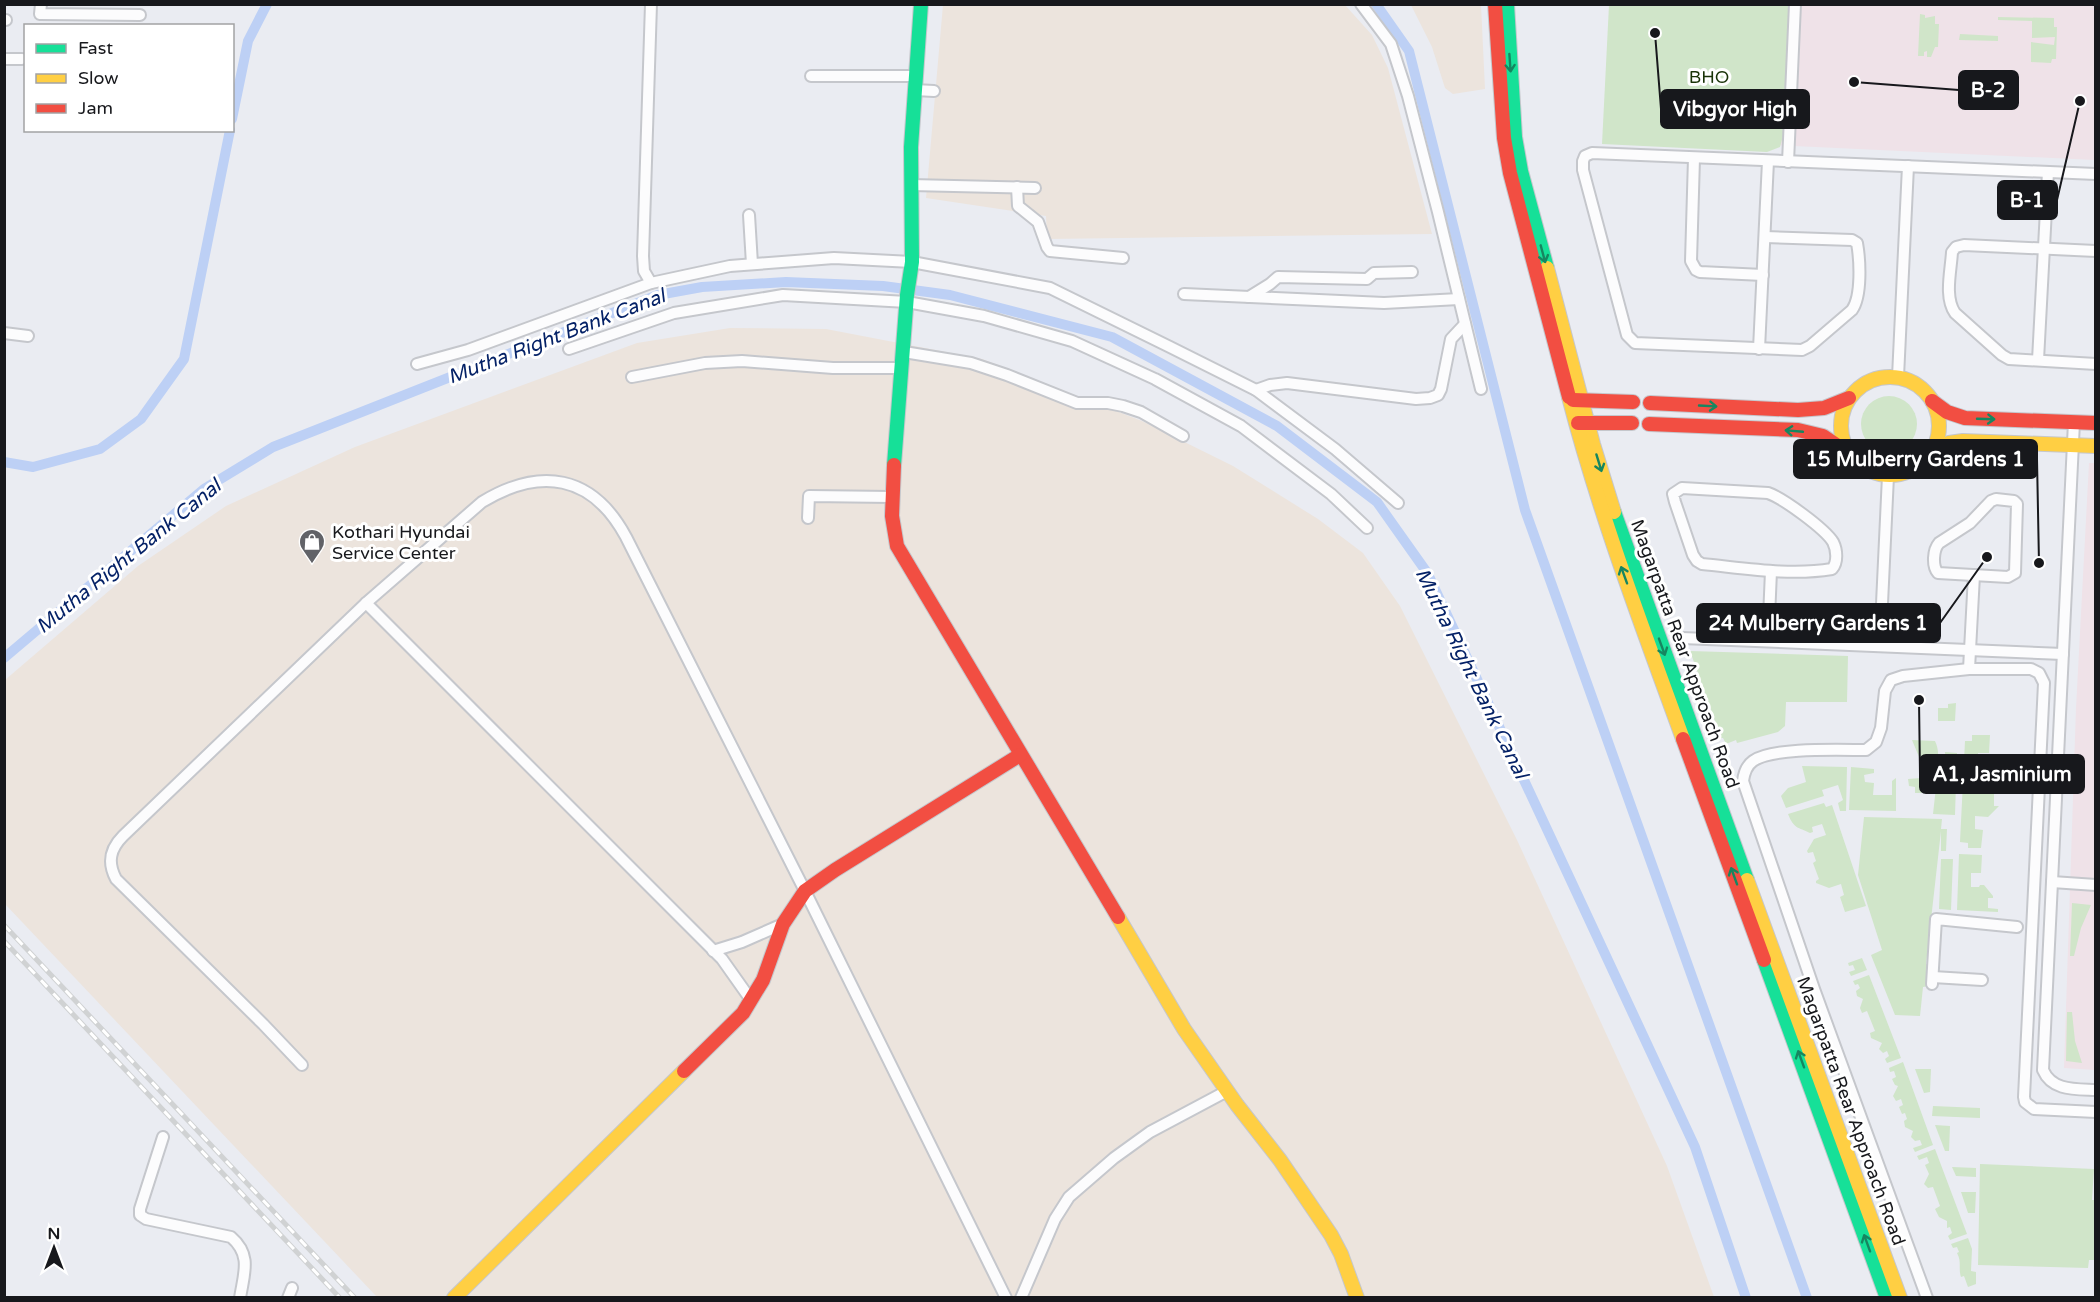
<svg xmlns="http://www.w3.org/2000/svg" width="2100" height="1302" font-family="'Varela Round',sans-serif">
  <rect width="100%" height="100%" fill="#eaecf2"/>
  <!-- commercial -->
  <g fill="#efe2e8">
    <polygon points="1792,5 2095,5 2095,160 1773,145 1768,140"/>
    <polygon points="2089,463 2095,463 2095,1070 2064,1068 2076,708"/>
  </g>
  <!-- industrial -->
  <g fill="#ece4dd">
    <polygon points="943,5 1345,5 1372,35 1388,68 1432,234 1047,239 1046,216 926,198"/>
    <polygon points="1411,5 1481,5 1485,89 1453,94 1445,88 1432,47"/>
    <polygon points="730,328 826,329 982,359 1142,421 1233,466 1318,519 1363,553 1400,606 1517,840 1667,1166 1714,1297 377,1297 5,904 5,680 138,566 226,506 355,447 637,343"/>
  </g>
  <!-- green -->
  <g fill="#d0e5c9">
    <polygon points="1609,5 1789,5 1783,136 1780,147 1767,152 1602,144"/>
    <polygon points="1920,14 1925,15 1925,18 1935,16 1935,24 1939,24 1938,47 1935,47 1931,57 1927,57 1927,51 1924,52 1924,56 1918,56"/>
    <polygon points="1998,17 2054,18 2054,27 2057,27 2056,59 2052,59 2051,63 2031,62 2031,42 2054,45 2055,37 2032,38 2032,21 1998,20"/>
    <polygon points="1960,34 1998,36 1998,41 1959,40"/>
    <circle cx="1889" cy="424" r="28"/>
    <polygon points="1690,651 1848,656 1847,702 1786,702 1785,726 1778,732 1737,743 1736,740 1726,744 1723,738 1721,738"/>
    <polygon points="1956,703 1955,721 1938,721 1938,708 1948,708 1948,704"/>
    <polygon points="1972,735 1990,735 1989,753 1978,753 1978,765 1986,766 1991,764 1999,776 1999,777 1994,778 1994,806 1999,806 1988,817 1975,816 1975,829 1983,830 1981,848 1968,848 1968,843 1960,842 1965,741 1972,741"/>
    <path d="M1912 740 1935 741C1944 760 1931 775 1927 793H1915V787L1909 786 1908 779 1921 778 1922 764Z"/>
    <polygon points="1945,752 1957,753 1955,815 1933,814 1936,787 1946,768"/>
    <polygon points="1802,766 1847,767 1846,811 1840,811 1838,803 1843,800 1838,785 1822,790 1824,796 1786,808 1781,796 1788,788 1806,782"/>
    <polygon points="1851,767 1874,769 1874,773 1864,775 1865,782 1874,783 1873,795 1892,795 1892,781 1896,778 1896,811 1849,810"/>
    <path d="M1824 803 1826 807 1832 805 1866 906 1845 912 1840 897 1844 895 1841 884 1829 888 1816 883V881L1819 879 1813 863 1816 861 1813 852 1808 853 1807 851 1814 839 1826 835 1822 824 1812 827 1813 832 1810 833C1798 827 1794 829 1788 814Z"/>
    <polygon points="1864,817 1942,819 1941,829 1947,829 1946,851 1941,851 1941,831 1926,964 1929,965 1929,986 1923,987 1920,1016 1895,1015 1871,955 1882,950 1858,875"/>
    <polygon points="1959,854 1982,855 1981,873 1971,873 1971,887 1979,887 1980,885 1984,885 1993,896 1993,898 1988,898 1988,908 1998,909 1998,912 1957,910"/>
    <polygon points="1941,859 1953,859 1951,910 1939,909"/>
    <polygon points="2072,903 2091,905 2081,928 2074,956 2070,956"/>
    <polygon points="1862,958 1867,970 1851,976 1849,972 1855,970 1853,965 1849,966 1848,963"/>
    <polygon points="1869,975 1901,1058 1887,1063 1885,1059 1889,1056 1887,1051 1883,1053 1879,1049 1882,1043 1871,1038 1870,1033 1875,1031 1867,1011 1862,1013 1860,1008 1863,999 1857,996 1856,991 1860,988 1858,984 1855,985 1853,981"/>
    <polygon points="2067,1012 2072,1012 2075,1041 2082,1063 2066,1061"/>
    <polygon points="1903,1062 1933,1145 1915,1152 1913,1148 1922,1145 1920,1140 1915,1141 1911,1137 1913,1131 1905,1127 1904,1121 1907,1119 1905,1113 1902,1114 1899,1107 1903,1105 1901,1099 1896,1101 1893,1096 1898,1086 1895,1085 1892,1079 1896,1077 1894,1071 1890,1072 1889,1068"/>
    <polygon points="1915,1069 1931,1069 1930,1092 1924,1093"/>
    <polygon points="1933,1106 1980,1108 1980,1118 1932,1116"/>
    <polygon points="1935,1125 1950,1126 1949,1151 1945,1151"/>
    <polygon points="1935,1149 1967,1234 1950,1240 1948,1236 1952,1233 1950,1227 1947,1228 1947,1221 1939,1217 1935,1209 1940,1206 1933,1187 1928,1188 1924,1184 1929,1174 1925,1165 1929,1163 1927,1157 1919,1160 1917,1156"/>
    <polygon points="1980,1164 2094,1169 2092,1200 2095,1200 2094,1260 2089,1260 2088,1268 1978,1265"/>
    <polygon points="1952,1167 1976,1168 1976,1177 1956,1176"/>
    <polygon points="1961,1192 1976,1192 1975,1213 1968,1213"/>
    <path d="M1968 1238 1972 1249 1971 1271 1976 1272V1284L1968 1287 1964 1276 1961 1277C1958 1268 1962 1262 1957 1253L1959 1252 1957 1247 1953 1248 1951 1244Z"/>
  </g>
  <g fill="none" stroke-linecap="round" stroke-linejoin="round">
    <!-- canal -->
    <g stroke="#bdd0f5" stroke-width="10">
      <polyline points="1376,4 1409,51 1525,510 1807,1298"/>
      <polyline points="232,119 248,41 267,4"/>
      <polyline points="4,462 33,467 100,449 141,419 184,359 230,130"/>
      <polyline points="4,658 204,489 273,447 658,295 702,287 786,282 883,286 950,295 1112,337 1277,426 1377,502 1428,574 1695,1147 1746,1298"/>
    </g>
    <defs>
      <g id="street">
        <polyline points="41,4 40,14 140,15"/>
        <polyline points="1361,4 1391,44 1408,96 1438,212 1481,389"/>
        <polyline points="4,20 6,20"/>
        <polyline points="4,59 22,59"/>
        <polyline points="811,76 916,76"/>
        <polyline points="915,90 934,91"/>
        <polyline points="1694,158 1691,261 1696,270 1700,272 1763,275"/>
        <polyline points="1788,162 1795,4"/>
        <polyline points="911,185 1035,188"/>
        <polyline points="1017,187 1018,206 1038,222 1047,247 1050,251 1123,258"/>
        <polyline points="749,215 752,264"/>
        <path d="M1765 237 1852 240 1857 243C1860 260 1862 296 1852 310L1810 346 1802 350 1635 343 1627 335 1583 170V161L1585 156 1592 153 2096 174"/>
        <path d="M2096 251 1964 245 1956 247 1952 252C1951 271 1944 297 1955 313L2002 355 2009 359 2096 364"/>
        <polyline points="651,283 644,271 643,256 651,4"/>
        <polyline points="1184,294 1384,303 1459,299"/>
        <polyline points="1249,297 1270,284 1278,277 1367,279 1374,273 1412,272"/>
        <polyline points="4,333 28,336"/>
        <polyline points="569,349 674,313 783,295 907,302 984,316 1072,341 1155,379 1241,426 1331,494 1367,528"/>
        <polyline points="1759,349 1768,161"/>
        <polyline points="904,352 971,363 1007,375 1077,403 1108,403 1123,406 1141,412 1183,436"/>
        <polyline points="2038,360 2048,172"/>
        <polyline points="417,364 468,350 651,283 730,266 834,258 912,262 1050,288 1170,347 1256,390 1335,449 1398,503"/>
        <polyline points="632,377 705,363 742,361 833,368 902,368"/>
        <polyline points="1898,377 1908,166"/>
        <polyline points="1256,390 1270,385 1287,383 1416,399 1430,398 1438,395 1441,389 1451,339 1465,324"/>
        <path d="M2074 422 2043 1070C2052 1091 2075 1089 2096 1090"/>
        <path d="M1682 488 1768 493C1783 498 1825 529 1833 542 1837 550 1838 562 1832 569 1790 576 1744 568 1702 564L1697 561 1693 555 1675 502 1673 494Z"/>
        <path d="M1996 499 2014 501 2017 504 2015 573 2008 577 1938 573C1932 566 1933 550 1939 543L1970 523 1991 501Z"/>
        <polyline points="808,518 809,496 892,497"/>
        <polyline points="366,603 722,959 751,1000"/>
        <polyline points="1682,638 2063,654"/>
        <polyline points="1768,641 1771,571"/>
        <polyline points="1880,646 1888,476"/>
        <polyline points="1969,669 1974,575"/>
        <polyline points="2052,882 2096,885"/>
        <polyline points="713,951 742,942 783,924"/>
        <polyline points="1933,977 1982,980"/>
        <polyline points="1932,984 1936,919 2017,927"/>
        <path d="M302 1065 263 1024 116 879C107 862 110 849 123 836L366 603 482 502C540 467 592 474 626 537L805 891 1006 1298"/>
        <path d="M163 1137 140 1209V1215L146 1219 231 1237C252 1255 244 1273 240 1298"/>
        <polyline points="288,1298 292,1288"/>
        <polyline points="1021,1298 1055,1219 1069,1197 1114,1158 1150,1132 1227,1091"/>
        <path d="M1927 1298 1814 989 1743 781C1744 773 1746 766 1753 761 1772 747 1841 750 1866 750L1876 742 1881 728 1885 691 1891 680 1903 676 1969 669H2031L2039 673 2044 683 2024 1097 2025 1102 2034 1109 2096 1112"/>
      </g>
      <g id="fast">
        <polyline points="1507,4 1515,137 1521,171 1547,268"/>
        <polyline points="894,465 907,295 912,262 911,147 921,4"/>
        <polyline points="1614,512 1747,880"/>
        <polyline points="1764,960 1887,1298"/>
      </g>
      <g id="slow">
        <polyline points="1547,268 1593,444 1614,512"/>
        <circle cx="1890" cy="426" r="49"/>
        <path d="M1569 397C1599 513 1642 626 1683 739"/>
        <polyline points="1931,454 1949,443 1963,441 2096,446"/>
        <polyline points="1747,880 1900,1298"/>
        <polyline points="1118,917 1184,1029 1237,1105 1280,1160 1331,1235 1341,1254 1357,1298"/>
        <polyline points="454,1298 684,1071"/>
      </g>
      <g id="jam">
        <polyline points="1495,4 1504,138 1510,173 1569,397"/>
        <polyline points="1573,400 1633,402"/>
        <polyline points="1932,401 1947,412 1965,418 2096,423"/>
        <polyline points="1650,403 1798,410 1824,408 1849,398"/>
        <polyline points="1578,423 1632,423"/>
        <polyline points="1649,424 1798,430 1823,436 1847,452"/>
        <polyline points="894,465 892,516 897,546 1118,917"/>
        <polyline points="1683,739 1764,960"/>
        <polyline points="684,1071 743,1013 763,980 783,924 805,891 835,870 1020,755"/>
      </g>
    </defs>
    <!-- street casing -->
    <use href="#street" stroke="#c5c7cc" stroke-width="14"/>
    <!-- fast casing -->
    <use href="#fast" stroke="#c5c7cc" stroke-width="16"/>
    <!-- slow casing -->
    <use href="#slow" stroke="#c5c7cc" stroke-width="16"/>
    <!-- jam casing -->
    <use href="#jam" stroke="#c5c7cc" stroke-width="16"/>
    <!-- street -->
    <use href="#street" stroke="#fcfcfd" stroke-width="10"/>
    <!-- fast -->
    <use href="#fast" stroke="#16e098" stroke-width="14"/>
    <!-- slow -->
    <use href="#slow" stroke="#ffcf43" stroke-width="14"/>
    <!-- jam -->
    <use href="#jam" stroke="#f24e42" stroke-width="14"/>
    <defs>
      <g id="rail">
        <polyline points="4,925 355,1298"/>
        <polyline points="4,941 340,1298"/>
      </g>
    </defs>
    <!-- rail casing -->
    <use href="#rail" stroke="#d0d2d3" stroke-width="5"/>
    <!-- rail -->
    <use href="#rail" stroke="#fff" stroke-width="3" stroke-dasharray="9" stroke-linecap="butt"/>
  </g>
  <!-- one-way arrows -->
  <defs><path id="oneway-shaft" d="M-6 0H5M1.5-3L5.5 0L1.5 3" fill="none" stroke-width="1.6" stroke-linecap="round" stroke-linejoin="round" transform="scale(1.5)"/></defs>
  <g stroke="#168660">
    <use href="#oneway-shaft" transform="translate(1510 63) rotate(86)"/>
    <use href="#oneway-shaft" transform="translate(1543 254) rotate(75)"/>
    <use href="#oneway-shaft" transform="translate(1708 406) rotate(3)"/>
    <use href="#oneway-shaft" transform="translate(1986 419) rotate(2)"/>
    <use href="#oneway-shaft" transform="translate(1794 431) rotate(-175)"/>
    <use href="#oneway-shaft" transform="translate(1599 463) rotate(73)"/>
    <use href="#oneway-shaft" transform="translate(1624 575) rotate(-110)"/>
    <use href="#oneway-shaft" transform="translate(1662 647) rotate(70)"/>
    <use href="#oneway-shaft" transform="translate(1734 876) rotate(-110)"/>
    <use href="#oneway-shaft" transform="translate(1801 1059) rotate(-110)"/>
    <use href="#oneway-shaft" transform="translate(1867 1243) rotate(-110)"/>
  </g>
  <!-- icons -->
  <defs>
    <symbol id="shop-pin" viewBox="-11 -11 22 30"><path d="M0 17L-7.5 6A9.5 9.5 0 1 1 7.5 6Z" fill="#616267" stroke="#fff"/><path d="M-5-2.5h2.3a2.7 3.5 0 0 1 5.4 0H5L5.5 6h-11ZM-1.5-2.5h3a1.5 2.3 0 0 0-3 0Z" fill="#fff"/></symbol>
  </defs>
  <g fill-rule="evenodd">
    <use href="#shop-pin" x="297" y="527" width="30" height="40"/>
  </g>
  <g text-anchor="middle" stroke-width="6" stroke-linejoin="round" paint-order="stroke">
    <!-- park labels -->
    <g font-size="18" fill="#193307" stroke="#fff">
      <text x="1709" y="83">BHO</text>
    </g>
    <!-- poi labels -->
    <g font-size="18" fill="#17181c" stroke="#fff" text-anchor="start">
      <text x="332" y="538">Kothari Hyundai<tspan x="332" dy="21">Service Center</tspan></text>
    </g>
    <!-- street labels -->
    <g font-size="18" fill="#17181c" stroke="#fff">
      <text transform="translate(1685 654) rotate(70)" y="6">Magarpatta Rear Approach Road</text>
      <text transform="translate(1851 1111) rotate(70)" y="6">Magarpatta Rear Approach Road</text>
    </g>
    <!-- water labels -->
    <g font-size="20" font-style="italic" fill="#052267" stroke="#fff">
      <text transform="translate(556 336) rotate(-21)" y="7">Mutha Right Bank Canal</text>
      <text transform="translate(128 556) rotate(-39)" y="7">Mutha Right Bank Canal</text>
      <text transform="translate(1472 673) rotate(64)" y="7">Mutha Right Bank Canal</text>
    </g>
  </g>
  <!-- callouts -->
  <path fill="none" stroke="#17181c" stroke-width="2" d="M1854 82L1959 90M1655 33L1661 109M2080 101L2057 200M2039 563L2037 459M1987 557L1940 623M1919 700L1920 774"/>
  <g fill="#17181c" stroke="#fff" stroke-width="2">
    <circle cx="1854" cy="82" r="6"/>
    <circle cx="1655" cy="33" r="6"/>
    <circle cx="2080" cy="101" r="6"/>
    <circle cx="2039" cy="563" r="6"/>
    <circle cx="1987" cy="557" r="6"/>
    <circle cx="1919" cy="700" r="6"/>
  </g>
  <g fill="#17181c" stroke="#17181c" stroke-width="2">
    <rect x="1959" y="71" width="59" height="38" rx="6"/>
    <rect x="1661" y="90" width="148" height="38" rx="6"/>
    <rect x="1998" y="181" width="59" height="38" rx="6"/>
    <rect x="1794" y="440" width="243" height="38" rx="6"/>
    <rect x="1697" y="604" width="243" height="38" rx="6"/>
    <rect x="1920" y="755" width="164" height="38" rx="6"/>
  </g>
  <g font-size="20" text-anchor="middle" font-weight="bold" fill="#fff">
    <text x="1988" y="97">B-2</text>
    <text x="1735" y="116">Vibgyor High</text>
    <text x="2027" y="207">B-1</text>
    <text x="1915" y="466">15 Mulberry Gardens 1</text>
    <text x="1818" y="630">24 Mulberry Gardens 1</text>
    <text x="2002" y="781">A1, Jasminium</text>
  </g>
  <!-- border -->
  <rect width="2100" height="1302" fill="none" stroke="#17181c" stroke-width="12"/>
  <!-- legend -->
  <rect x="24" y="24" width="210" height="108" fill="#ffffff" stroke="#a2a3a4" stroke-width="1.5"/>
  <rect x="36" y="44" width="30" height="9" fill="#16e098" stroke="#a2a3a4" stroke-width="1.5"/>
  <text x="78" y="54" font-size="18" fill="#17181c">Fast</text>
  <rect x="36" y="74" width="30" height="9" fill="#ffcf43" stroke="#a2a3a4" stroke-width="1.5"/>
  <text x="78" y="84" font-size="18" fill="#17181c">Slow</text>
  <rect x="36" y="104" width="30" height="9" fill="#f24e42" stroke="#a2a3a4" stroke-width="1.5"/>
  <text x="78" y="114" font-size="18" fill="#17181c">Jam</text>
  <!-- north arrow -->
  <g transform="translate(54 1248)" stroke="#ffffff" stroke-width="4.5" paint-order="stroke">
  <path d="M0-4.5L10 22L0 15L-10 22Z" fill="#17181c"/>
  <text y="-9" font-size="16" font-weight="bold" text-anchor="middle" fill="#17181c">N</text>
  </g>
</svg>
